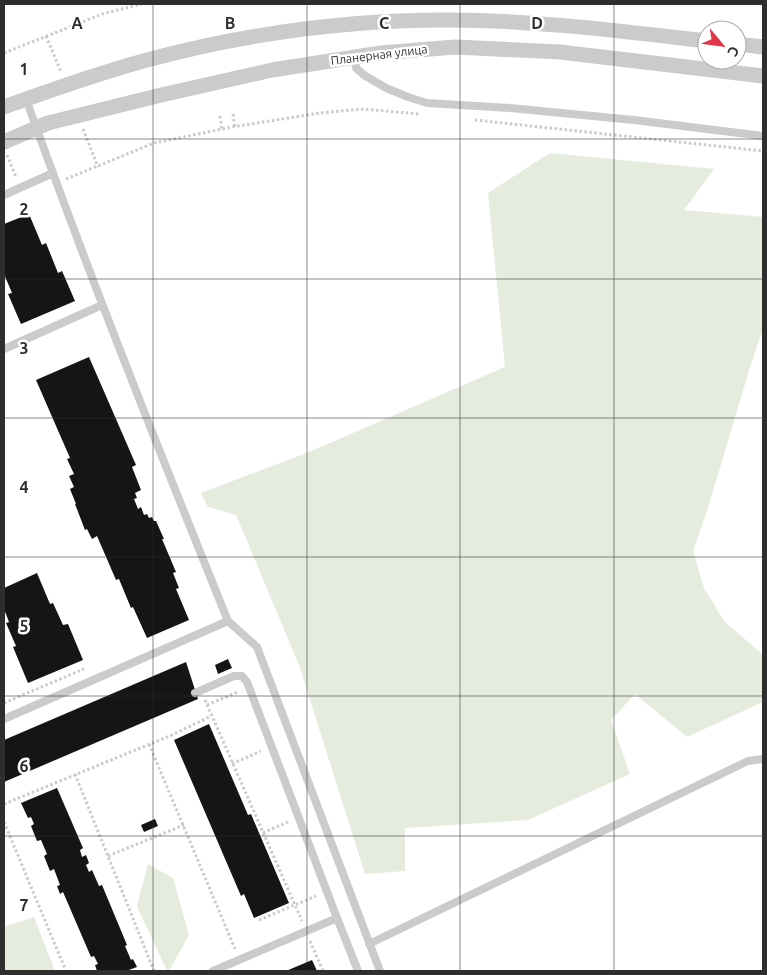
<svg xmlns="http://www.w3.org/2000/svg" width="767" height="975" font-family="Ubuntu,sans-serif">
  <rect width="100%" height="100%" fill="#fff"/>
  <!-- green -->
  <g fill="#e5ebdd">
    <polygon points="550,153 714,169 684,210 763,217 763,329 751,364 707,511 693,551 704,588 724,621 763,655 763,702 687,737 635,694 611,720 630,774 528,820 405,828 405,871 365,874 299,665 236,515 208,507 201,493 309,452 505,367 488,193"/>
    <polygon points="148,864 173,878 189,935 169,971 167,971 137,906"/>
    <polygon points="34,917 55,971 4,971 4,927"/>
  </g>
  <!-- building -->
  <g fill="#151515">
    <polygon points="29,214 42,245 46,243 58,273 62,271 75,301 21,324 8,294 12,293 4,274 4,224"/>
    <polygon points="89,357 136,465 132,467 141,490 135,493 137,498 134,499 138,509 141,507 144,515 147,514 149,518 152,517 154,521 156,521 164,539 162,539 176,572 173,573 179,588 176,589 189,620 147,638 133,607 131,608 119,579 116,580 97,536 92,539 87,529 85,530 75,504 76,504 70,489 74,487 69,476 74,474 67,459 70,458 36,380"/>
    <polygon points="37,573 50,604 53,603 63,625 68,624 83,660 28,683 13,647 16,646 6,623 9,622 4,609 4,588"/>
    <polygon points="228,659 232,668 218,674 215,665"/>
    <polygon points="186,662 198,699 4,782 4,740"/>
    <polygon points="209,724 248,815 251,814 289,903 254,918 244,894 241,896 174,740"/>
    <polygon points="57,788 83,848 80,850 82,857 86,855 89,863 86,865 89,872 92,870 99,886 102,885 127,945 125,946 131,960 133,959 137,967 126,971 97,971 95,965 98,964 94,956 91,957 63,892 60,894 57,886 60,885 54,869 50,871 44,856 47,854 41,840 37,841 31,826 34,824 31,817 28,818 21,803"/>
    <polygon points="155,819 158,826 144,832 141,825"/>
    <polygon points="312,960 317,971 286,971"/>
  </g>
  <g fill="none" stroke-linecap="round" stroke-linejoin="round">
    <!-- path -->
    <g stroke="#cbcbcb" stroke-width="3" stroke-dasharray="2.5 2.5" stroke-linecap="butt">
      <polyline points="46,36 61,72"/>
      <polyline points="4,53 105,13 142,4"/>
      <polyline points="233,114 235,127"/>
      <polyline points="220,116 222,129"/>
      <polyline points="475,120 763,151"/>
      <polyline points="83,129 98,167"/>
      <polyline points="7,155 16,177"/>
      <polyline points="66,179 154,143 232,127 320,113 363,109 419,114"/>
      <polyline points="205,700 302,921"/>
      <polyline points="4,703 84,669"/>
      <polyline points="207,705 238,692"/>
      <polyline points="149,744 235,949"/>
      <polyline points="232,764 261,751"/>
      <polyline points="75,774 154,971"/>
      <polyline points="4,804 172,735 211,716"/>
      <polyline points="4,822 66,971"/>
      <polyline points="263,833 288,822"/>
      <polyline points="108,856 184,825"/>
      <polyline points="259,920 316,896"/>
      <polyline points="310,941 323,971"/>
    </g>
    <!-- service -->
    <g stroke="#cbcbcb" stroke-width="8">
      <polyline points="355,57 356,68 364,75 386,88 408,97 427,103 510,108 634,120 763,136"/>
      <path d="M26 99C89 275 158 448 228 621L257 647 380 971"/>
      <polyline points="4,195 53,173"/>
      <polyline points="4,349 102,305"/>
      <polyline points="195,693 234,676 242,676 247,682 337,918"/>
      <polyline points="4,719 228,621"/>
      <polyline points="369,944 748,761 763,759"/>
      <polyline points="213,971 337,918 358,971"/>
    </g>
    <!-- minor -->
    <g stroke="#cbcbcb" stroke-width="15">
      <polyline points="737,44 763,47"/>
      <path d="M4 107C51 90 99 73 147 60 244 34 347 20 447 20 535 20 620 31 707 41"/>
      <polyline points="4,142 48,123 157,96 272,70 381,53 455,47 560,52 763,76"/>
    </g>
  </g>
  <!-- grid -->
  <path fill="none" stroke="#2e2e2e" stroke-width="1" stroke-opacity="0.55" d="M153 4V971M307 4V971M460 4V971M614 4V971M4 139H763M4 279H763M4 418H763M4 557H763M4 696H763M4 836H763"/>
  <g text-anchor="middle" stroke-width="5" stroke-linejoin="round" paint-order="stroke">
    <!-- street labels -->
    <g font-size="12" fill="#2e2e2e" stroke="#fff">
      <text transform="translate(379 55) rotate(-7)" y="4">Планерная улица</text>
    </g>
  </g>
  <g font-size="16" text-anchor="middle" font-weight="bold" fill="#2e2e2e" stroke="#fff" stroke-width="5" stroke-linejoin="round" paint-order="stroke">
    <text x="77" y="29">A</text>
    <text x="230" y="29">B</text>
    <text x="384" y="29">C</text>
    <text x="537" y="29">D</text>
    <text x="24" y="75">1</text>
    <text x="24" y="215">2</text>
    <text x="24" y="354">3</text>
    <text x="24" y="493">4</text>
    <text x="24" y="632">5</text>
    <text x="24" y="772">6</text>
    <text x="24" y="911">7</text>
  </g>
  <!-- border -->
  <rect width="767" height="975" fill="none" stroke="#2e2e2e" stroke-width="10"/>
  <!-- north arrow -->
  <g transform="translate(722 45) rotate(119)"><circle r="24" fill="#ffffff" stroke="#ababab"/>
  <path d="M0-4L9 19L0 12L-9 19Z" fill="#e03647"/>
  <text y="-8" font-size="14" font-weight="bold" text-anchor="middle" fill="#2e2e2e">С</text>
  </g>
</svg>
